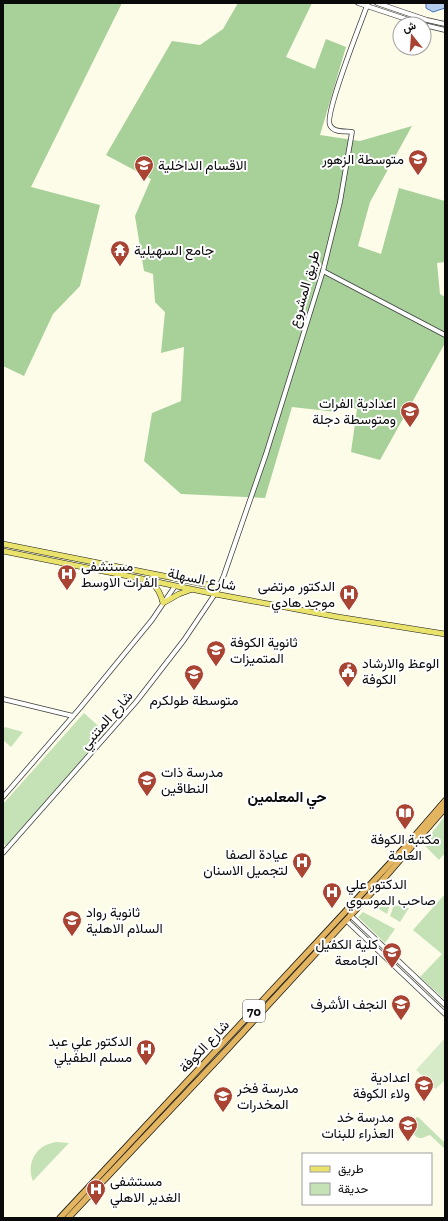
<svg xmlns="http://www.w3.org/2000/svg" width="448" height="1221" font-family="'Zilla Slab',Vazirmatn,serif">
  <rect width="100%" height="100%" fill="#fdfce9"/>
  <!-- green -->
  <g fill="#c5e2b7">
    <polygon points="84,713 106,733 6,846 3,843 3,804"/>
    <polygon points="5,727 23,732 11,747 3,740 3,730"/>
    <polygon points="445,816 445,853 439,860 423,844"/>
    <polygon points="445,894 445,1000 420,977 442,954 413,930"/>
    <polygon points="377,901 390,905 387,914 374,906"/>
    <polygon points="394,905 409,908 400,922 390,916"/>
    <polygon points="363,912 395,929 385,943 358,917"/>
    <path d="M417 1117H418L445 1143V1149L430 1135C427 1135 425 1138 421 1138 416 1139 412 1131 408 1128L409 1124Z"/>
    <path d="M56 1142 69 1143 33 1181C28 1169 31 1154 44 1146 47 1144 52 1143 56 1142Z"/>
  </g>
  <!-- forest -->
  <g fill="#a7d199">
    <polygon points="3,3 122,3 31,187 100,205 80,286 53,314 24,376 3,366"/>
    <polygon points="238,3 312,3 286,57 315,69 326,39 346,47 320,135 360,141 412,126 370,202 358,246 381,254 399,188 445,201 445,262 437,263 440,294 445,297 445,343 380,460 351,452 357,409 340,404 337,412 292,407 265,498 181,494 144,461 152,413 181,401 184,347 161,353 165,312 155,302 153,274 144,271 135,216 151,179 106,155 172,41 200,45 223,29"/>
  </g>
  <!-- pitch -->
  <polygon fill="#d8ebc8" points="445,1038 445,1080 436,1089 416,1070"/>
  <!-- water -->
  <polygon fill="#b4cdee" stroke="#4375bd" points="426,3 445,3 445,8 433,12 426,8"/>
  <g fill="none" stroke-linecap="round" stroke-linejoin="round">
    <defs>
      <g id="minor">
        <polyline points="358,3 421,24"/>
        <polyline points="377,3 427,20 445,24"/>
        <polyline points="424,25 445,30"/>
        <polyline points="323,271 445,335"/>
        <path d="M219 587 224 575 266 454 323 271 340 202 352 132C346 131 333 133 330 125 324 114 362 20 368 3"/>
        <polyline points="3,699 73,716"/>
        <polyline points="3,797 80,708 152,620 175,586"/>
        <polyline points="3,853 136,702 184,640 215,594"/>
        <polyline points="350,915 445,1005"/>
        <polyline points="346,920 445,1014"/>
      </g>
      <g id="major">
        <polyline points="3,544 219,587 215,594"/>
        <polyline points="3,551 133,577 215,594 338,617 445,634"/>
        <path d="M151 582C158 588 161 594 163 603L179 594 190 590"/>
      </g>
      <g id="highway">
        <polyline points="60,1218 320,939 406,846 445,801"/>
        <polyline points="68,1218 221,1056 373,891 445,808"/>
      </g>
    </defs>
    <!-- minor casing -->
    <use href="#minor" stroke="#3d3d3d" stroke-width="5.5"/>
    <!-- major casing -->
    <use href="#major" stroke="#1b1b1b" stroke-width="6"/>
    <!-- highway casing -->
    <use href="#highway" stroke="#1b1b1b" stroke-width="7"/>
    <!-- minor -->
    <use href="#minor" stroke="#fff" stroke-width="4"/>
    <!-- major -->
    <use href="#major" stroke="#e9e26d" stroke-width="5"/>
    <!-- highway -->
    <use href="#highway" stroke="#e3b560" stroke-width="5.5"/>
  </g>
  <!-- icons -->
  <defs>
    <symbol id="school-pin" viewBox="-11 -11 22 30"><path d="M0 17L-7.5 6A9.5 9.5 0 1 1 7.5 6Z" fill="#a94433" stroke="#fff"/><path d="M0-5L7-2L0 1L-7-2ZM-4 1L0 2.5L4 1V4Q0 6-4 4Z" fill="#fff"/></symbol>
    <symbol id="university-pin" viewBox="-11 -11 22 30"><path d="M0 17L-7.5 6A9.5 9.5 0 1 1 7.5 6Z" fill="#a94433" stroke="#fff"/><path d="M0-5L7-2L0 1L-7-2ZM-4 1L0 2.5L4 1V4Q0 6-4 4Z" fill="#fff"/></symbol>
    <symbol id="temple-pin" viewBox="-11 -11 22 30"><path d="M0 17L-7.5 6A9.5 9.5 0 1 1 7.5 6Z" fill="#a94433" stroke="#fff"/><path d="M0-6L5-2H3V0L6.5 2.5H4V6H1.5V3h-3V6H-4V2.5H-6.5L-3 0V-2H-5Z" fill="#fff"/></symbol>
    <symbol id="hospital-pin" viewBox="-11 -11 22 30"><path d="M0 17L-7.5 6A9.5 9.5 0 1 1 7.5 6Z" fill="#a94433" stroke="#fff"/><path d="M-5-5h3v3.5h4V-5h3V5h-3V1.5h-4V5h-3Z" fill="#fff"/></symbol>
    <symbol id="civic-pin" viewBox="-11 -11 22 30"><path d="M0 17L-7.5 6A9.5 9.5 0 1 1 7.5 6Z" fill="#a94433" stroke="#fff"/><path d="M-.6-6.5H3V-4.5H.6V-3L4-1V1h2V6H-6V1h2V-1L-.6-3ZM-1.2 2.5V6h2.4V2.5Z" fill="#fff"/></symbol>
    <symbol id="library-pin" viewBox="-11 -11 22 30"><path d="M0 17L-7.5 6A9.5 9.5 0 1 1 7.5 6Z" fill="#a94433" stroke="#fff"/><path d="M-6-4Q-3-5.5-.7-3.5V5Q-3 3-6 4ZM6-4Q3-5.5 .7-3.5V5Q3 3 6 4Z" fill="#fff"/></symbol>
  </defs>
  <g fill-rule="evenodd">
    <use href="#school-pin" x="407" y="148" width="22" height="30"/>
    <use href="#university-pin" x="133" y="154" width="22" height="30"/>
    <use href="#temple-pin" x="109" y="239" width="22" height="30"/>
    <use href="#school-pin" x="399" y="400" width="22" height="30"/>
    <use href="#hospital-pin" x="56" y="563" width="22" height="30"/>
    <use href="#hospital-pin" x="338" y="583" width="22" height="30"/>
    <use href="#school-pin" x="205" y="639" width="22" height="30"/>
    <use href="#civic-pin" x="337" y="660" width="22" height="30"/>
    <use href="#school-pin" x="183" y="663" width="22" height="30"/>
    <use href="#school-pin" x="136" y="769" width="22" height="30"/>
    <use href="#library-pin" x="394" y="802" width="22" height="30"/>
    <use href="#hospital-pin" x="291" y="851" width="22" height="30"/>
    <use href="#hospital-pin" x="321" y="881" width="22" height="30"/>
    <use href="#school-pin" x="61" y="909" width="22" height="30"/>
    <use href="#university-pin" x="381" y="941" width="22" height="30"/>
    <use href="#university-pin" x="390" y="993" width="22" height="30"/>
    <use href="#hospital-pin" x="135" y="1038" width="22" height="30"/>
    <use href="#school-pin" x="413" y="1074" width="22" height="30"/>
    <use href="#school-pin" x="212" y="1085" width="22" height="30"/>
    <use href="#school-pin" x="397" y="1114" width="22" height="30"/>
    <use href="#hospital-pin" x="85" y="1178" width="22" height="30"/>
  </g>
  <g text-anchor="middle" stroke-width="4" stroke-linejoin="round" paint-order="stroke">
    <!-- shield labels -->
    <rect fill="#fff" stroke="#545454" stroke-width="1" x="243" y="1000" width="22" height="22" rx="3"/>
    <g font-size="13" font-weight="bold" fill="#0a0a0a">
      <text x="254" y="1016">70</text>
    </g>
    <!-- poi labels -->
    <g font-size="14" fill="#0a0a0a" stroke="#fff" text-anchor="start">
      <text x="404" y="164" text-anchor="end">متوسطة الزهور</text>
      <text x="158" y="170">الاقسام الداخلية</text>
      <text x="134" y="255">جامع السهيلية</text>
      <text x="396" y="408" text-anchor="end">اعدادية الفرات<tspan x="396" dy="16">ومتوسطة دجلة</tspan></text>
      <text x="81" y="571">مستشفى<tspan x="81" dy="16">الفرات الاوسط</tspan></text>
      <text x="335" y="591" text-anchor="end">الدكتور مرتضى<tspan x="335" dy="16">موجد هادي</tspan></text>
      <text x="230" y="647">ثانوية الكوفة<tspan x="230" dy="16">المتميزات</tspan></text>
      <text x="362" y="668">الوعظ والارشاد<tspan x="362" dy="16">الكوفة</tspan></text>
      <text x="194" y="705" text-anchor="middle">متوسطة طولكرم</text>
      <text x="161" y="777">مدرسة ذات<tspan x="161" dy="16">النطاقين</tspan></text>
      <text x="405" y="844" text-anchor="middle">مكتبة الكوفة<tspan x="405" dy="16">العامة</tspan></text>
      <text x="288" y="859" text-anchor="end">عيادة الصفا<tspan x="288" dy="16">لتجميل الاسنان</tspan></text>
      <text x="346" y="889">الدكتور علي<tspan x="346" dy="16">صاحب الموسوي</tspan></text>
      <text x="86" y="917">ثانوية رواد<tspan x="86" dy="16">السلام الاهلية</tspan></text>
      <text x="378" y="949" text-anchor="end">كلية الكفيل<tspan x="378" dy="16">الجامعة</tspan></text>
      <text x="387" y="1009" text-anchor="end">النجف الأشرف</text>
      <text x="132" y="1046" text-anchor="end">الدكتور علي عبد<tspan x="132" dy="16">مسلم الطفيلي</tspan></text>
      <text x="410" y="1082" text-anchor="end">اعدادية<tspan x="410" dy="16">ولاء الكوفة</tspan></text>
      <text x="237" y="1093">مدرسة فخر<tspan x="237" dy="16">المخدرات</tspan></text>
      <text x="394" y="1122" text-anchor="end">مدرسة خد<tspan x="394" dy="16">العذراء للبنات</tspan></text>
      <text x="110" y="1186">مستشفى<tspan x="110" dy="16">الغدير الاهلي</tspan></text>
    </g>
    <!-- street labels -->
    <g font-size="14" fill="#0a0a0a" stroke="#fff">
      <text transform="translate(304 289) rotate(-74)" y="5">طريق المشروع</text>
      <text transform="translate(202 579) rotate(11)" y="5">شارع السهلة</text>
      <text transform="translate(106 720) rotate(-49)" y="5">شارع المتنبي</text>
      <text transform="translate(204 1046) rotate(-47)" y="5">شارع الكوفة</text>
    </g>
    <!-- neighbourhood labels -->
    <g font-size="15" font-weight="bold" fill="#0a0a0a" stroke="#fff">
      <text x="287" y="802">حي المعلمين</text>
    </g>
  </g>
  <!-- border -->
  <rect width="448" height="1221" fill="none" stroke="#0a0a0a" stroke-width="8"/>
  <!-- legend -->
  <rect x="302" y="1153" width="130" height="52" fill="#ffffff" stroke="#9d9d9d"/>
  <rect x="310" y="1166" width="20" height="6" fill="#e9e26d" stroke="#9d9d9d"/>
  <text x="338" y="1173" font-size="12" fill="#0a0a0a">طريق</text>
  <rect x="310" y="1183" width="20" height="12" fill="#c5e2b7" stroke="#9d9d9d"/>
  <text x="338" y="1193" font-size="12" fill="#0a0a0a">حديقة</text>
  <!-- north arrow -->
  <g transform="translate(412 36) rotate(343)"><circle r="19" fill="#ffffff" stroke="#9d9d9d"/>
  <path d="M0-3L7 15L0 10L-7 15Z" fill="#a94433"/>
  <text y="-6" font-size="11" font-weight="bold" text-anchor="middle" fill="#0a0a0a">ش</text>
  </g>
</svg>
